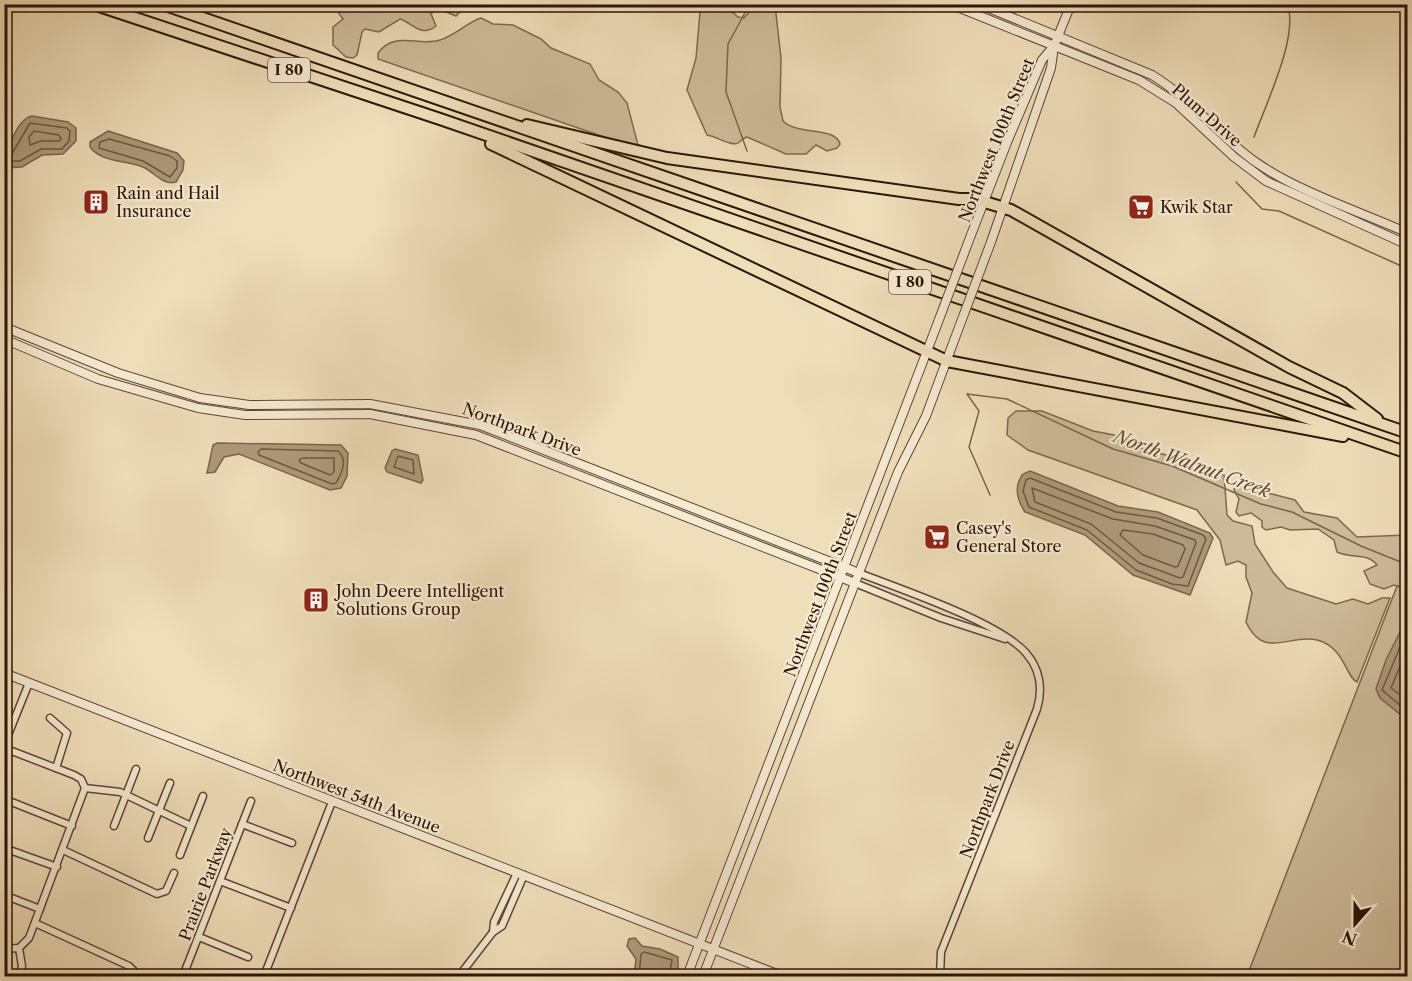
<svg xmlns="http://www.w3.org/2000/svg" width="1412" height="981" font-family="'Libre Caslon Text',serif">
  <rect width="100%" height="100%" fill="#efdeba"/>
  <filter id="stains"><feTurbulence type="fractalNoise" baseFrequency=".00333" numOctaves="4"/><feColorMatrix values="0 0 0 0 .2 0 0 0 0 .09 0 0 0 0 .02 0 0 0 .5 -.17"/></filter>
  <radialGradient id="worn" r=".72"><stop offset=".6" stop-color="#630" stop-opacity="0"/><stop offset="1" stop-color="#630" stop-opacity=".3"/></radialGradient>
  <!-- green -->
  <g fill="#cebc9b" stroke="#7e6850" stroke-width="1.5">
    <path d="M333 5H466L456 16 437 8 431 14 436 26C421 38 413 23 400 19L379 32 365 29 362 32 357 55 353 58 346 57 333 45V27L343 19Z"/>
    <path d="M697 5H724L738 17 744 18 749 12 748 5H775L781 58 780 107 783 121C798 136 835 126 840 144L837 148 827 151 816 145 806 154H786L747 137C743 138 741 141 738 143 732 147 716 136 707 135L687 90 696 58 700 12Z"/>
    <path d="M481 18 493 24 513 25 541 39 551 48 590 64 599 80 618 92 627 103 639 149 378 59V53C395 30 418 47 440 40 456 35 466 23 481 18Z"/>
    <path d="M1016 411H1042L1093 431 1119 436 1145 450 1179 458 1200 470 1216 469 1224 475 1227 515 1233 521 1252 526 1255 544 1273 572 1287 588 1336 604 1353 599 1368 604 1382 598H1390L1357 682C1346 678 1345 647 1317 640 1290 633 1264 661 1246 622L1252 593 1246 577V565L1238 561 1226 565 1220 540 1197 510 1028 450 1007 435 1008 418Z"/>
    <path d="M1249 484 1268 493 1295 500 1304 512 1337 518 1357 537 1407 535V589L1394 585 1384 589 1370 584 1364 571 1377 565C1367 552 1351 559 1337 552L1334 540 1318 529 1290 530 1281 527 1266 530 1262 527V521L1251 513 1239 516 1236 512 1239 499 1234 490 1235 485Z"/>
    <polygon points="1397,586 1407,590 1407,976 1247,976"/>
  </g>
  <!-- water -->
  <g fill="#ad9a7c" stroke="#7a654c" stroke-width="1.5">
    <path d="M32 116 68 122 76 128V141L63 154 42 155 22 167 5 168C4 154 17 119 32 116Z"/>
    <path d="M108 131 177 153 184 161 183 170 176 182C163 186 154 172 143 167 126 160 102 163 90 147V142Z"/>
    <polygon points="217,443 341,445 348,453 347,476 341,488 330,490 239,454 224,457 215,472 207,473 213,445"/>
    <polygon points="395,449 418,455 423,480 421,483 387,472 385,468 392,451"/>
    <path d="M1030 471 1118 506 1158 512 1210 533 1213 538 1190 595 1133 575 1085 535 1025 512C1017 500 1014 486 1023 474Z"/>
    <polygon points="1407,618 1407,720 1380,698 1376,689 1386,660"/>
    <polygon points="635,938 642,946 660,949 678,957 678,970 674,976 634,976 636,959 627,946 629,939"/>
  </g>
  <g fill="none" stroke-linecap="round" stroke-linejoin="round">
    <!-- shore -->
    <g stroke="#6d5840" stroke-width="1.5">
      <polygon points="30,123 67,128 70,131 69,141 62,149 41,149 20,161 11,161 10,157"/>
      <polygon points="34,131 59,135 61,139 59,141 41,141 30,145 29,137"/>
      <polygon points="109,139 170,156 177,161 177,168 170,177 143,161 99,148 100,142"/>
      <path d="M261 449 338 451C348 460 342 473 336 483L332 484 259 455 258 452Z"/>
      <polygon points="398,456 413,460 414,474 394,467"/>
      <polygon points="302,458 334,458 334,472 330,475 301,463 299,460"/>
      <polygon points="1030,478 1116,512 1157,518 1203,535 1206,539 1188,586 1172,584 1136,570 1087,530 1029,507 1023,491 1026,480"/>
      <polygon points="1032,488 1113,519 1155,526 1195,540 1196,543 1183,577 1180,578 1139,563 1091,524 1035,502"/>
      <polygon points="1123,530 1153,534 1183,545 1185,549 1178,566 1175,567 1143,555 1120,535"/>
      <polyline points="1408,628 1382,690 1408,712"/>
      <polyline points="1408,647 1391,688 1408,701"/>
      <polyline points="639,976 641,954 644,952 672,960 669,976"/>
    </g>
    <!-- stream -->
    <g stroke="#7a654c" stroke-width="1.5">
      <polyline points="746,4 747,9 728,44 726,92 747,151"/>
      <path d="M1254 137C1265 106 1300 34 1287 4"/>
      <polyline points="1236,182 1262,209 1279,211 1408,269"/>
      <polyline points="967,394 1007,399 1113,449 1172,466 1261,504 1292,512 1361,546 1408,565"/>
      <polyline points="967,394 979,411 969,447 990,495"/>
    </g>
    <defs>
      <g id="minor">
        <path d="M859 573C900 589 999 622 1026 653 1040 669 1043 689 1037 709L941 952 940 976"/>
        <polyline points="855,583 941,618 1005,639"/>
        <polyline points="50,718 67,733 56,768"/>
        <polyline points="4,745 29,683"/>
        <polyline points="4,748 74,775 81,779 85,788 29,938 19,948 4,949"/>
        <polyline points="85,788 120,792 191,826"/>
        <polyline points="9,801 72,826"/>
        <polyline points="242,824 292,843"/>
        <polyline points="114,826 136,769"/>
        <polyline points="148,838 170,783"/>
        <polyline points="4,848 57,867"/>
        <polyline points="63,850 157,894 166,891 174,873"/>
        <polyline points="180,855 203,796"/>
        <polyline points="220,881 291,908"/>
        <polyline points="4,895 40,909"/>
        <polyline points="35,923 129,966 134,971 135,976"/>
        <polyline points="493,932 494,922 517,873"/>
        <polyline points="199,937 248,957"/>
        <polyline points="19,976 22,966 19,948"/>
        <polyline points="183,976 251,801"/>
        <polyline points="264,976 332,802"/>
        <polyline points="459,976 493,932 502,926 524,875"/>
      </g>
      <g id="tertiary">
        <polyline points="950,4 1139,80 1176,103 1234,157 1266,181 1408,245"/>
        <path d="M979 4 1152 75C1193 100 1219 137 1257 163 1299 192 1361 212 1408 233"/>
        <polyline points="971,235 1008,140 1042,60 1053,47"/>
        <polyline points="991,242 1051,68 1054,46 1071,4"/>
        <polyline points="4,327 118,373 200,398 249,405 370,404 480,425 859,573"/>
        <polyline points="4,339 98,379 198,408 245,415 370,414 476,435 855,583"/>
        <polyline points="4,673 782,976"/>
        <polyline points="687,976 932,338"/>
        <polyline points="703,976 898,472 926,416 952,346"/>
      </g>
      <g id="motorway">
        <polyline points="93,4 440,119 1408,453"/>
        <polyline points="162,4 1408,433"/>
        <polyline points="527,125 667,158 959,199 975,199 1011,210 1289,367 1343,393 1377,419"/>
        <polyline points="491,144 947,361 1343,436"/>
      </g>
    </defs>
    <!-- minor casing -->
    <use href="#minor" stroke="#5e4732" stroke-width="9"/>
    <!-- tertiary casing -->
    <use href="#tertiary" stroke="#5e4732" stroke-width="10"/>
    <!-- motorway casing -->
    <use href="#motorway" stroke="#2d1504" stroke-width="14"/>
    <!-- minor -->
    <use href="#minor" stroke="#f5ead2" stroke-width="6"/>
    <!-- tertiary -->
    <use href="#tertiary" stroke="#f5ead2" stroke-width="8"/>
    <!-- motorway -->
    <use href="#motorway" stroke="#efdeba" stroke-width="10"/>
    <defs>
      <g id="tertiary-bridge">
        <polyline points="932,338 971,235"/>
        <polyline points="952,346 991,242"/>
      </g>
    </defs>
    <!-- tertiary-bridge casing -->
    <use href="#tertiary-bridge" stroke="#5e4732" stroke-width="10" stroke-linecap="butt"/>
    <!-- tertiary-bridge -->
    <use href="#tertiary-bridge" stroke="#f5ead2" stroke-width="8"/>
  </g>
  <!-- icons -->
  <defs>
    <symbol id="building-square" viewBox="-11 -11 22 22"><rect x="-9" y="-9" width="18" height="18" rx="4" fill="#8f2418" stroke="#f5ead2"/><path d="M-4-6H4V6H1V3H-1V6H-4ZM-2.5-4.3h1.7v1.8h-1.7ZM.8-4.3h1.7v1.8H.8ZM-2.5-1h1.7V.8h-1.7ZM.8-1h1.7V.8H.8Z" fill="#fff"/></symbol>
    <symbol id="supermarket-square" viewBox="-11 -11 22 22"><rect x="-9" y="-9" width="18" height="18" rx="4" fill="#8f2418" stroke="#f5ead2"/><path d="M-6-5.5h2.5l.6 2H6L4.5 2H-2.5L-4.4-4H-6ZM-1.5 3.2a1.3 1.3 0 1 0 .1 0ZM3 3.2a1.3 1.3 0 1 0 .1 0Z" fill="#fff"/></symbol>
  </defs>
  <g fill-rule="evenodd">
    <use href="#building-square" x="81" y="187" width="30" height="30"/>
    <use href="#supermarket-square" x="1126" y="192" width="30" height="30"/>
    <use href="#supermarket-square" x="922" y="522" width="30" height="30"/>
    <use href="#building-square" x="301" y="585" width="30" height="30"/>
  </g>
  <g text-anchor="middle" stroke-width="4.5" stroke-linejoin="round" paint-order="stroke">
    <!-- shield labels -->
    <g fill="#f5ead2" stroke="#695542" stroke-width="1.5">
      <rect x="268" y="58" width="42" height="24" rx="4.5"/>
      <rect x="889" y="270" width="42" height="24" rx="4.5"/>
    </g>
    <g font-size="15" font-weight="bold" fill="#2d1504">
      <text x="289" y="75">I 80</text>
      <text x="910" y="287">I 80</text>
    </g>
    <!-- street labels -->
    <g font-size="16" fill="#2d1504" stroke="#f5ead2">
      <text transform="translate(1207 115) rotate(41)" y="6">Plum Drive</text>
      <text transform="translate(996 140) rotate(-68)" y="6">Northwest 100th Street</text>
      <text transform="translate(522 429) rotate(20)" y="6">Northpark Drive</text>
      <text transform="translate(820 594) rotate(-69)" y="6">Northwest 100th Street</text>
      <text transform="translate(357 796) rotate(21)" y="6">Northwest 54th Avenue</text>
      <text transform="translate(987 799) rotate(-69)" y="6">Northpark Drive</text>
      <text transform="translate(205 884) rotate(-69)" y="6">Prairie Parkway</text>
    </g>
    <!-- poi labels -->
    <g font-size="16" fill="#2d1504" stroke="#f5ead2" text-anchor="start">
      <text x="116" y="199">Rain and Hail<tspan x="116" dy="18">Insurance</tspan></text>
      <text x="1160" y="213">Kwik Star</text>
      <text x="956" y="534">Casey's<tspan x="956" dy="18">General Store</tspan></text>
      <text x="336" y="597">John Deere Intelligent<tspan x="336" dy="18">Solutions Group</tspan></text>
    </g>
    <!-- water labels -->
    <g font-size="18" font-style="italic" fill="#604a34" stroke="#f5ead2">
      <text transform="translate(1192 464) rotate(20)" y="6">North Walnut Creek</text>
    </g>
  </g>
  <!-- margin -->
  <rect width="1412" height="981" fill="none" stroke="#efdeba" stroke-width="24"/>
  <rect x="6" y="6" width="1400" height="969" fill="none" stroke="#2d1504" stroke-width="3"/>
  <rect x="12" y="12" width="1388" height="957" fill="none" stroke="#2d1504" stroke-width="1.5"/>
  <!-- north arrow -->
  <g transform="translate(1355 924) rotate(201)" stroke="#f5ead2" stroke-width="4.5" paint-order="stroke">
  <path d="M0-4.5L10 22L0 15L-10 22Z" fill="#2d1504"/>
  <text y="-9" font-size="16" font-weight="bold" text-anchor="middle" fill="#2d1504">N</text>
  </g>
  <rect width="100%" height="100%" filter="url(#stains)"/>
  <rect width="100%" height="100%" fill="url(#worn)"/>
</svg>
